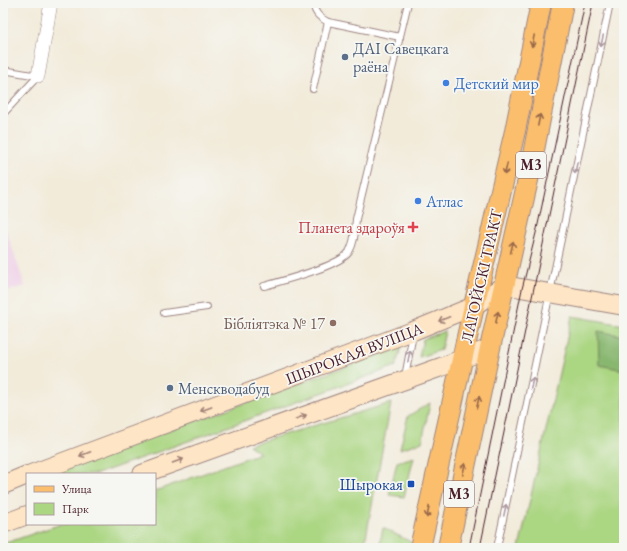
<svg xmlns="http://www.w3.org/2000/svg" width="627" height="551" font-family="'EB Garamond',serif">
  <rect width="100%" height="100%" fill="#f6f6f2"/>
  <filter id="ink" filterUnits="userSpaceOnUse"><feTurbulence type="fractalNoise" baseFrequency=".025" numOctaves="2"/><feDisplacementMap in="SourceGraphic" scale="8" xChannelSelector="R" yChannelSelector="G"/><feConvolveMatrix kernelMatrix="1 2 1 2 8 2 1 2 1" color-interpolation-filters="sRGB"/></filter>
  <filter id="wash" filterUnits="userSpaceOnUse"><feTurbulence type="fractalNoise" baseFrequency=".012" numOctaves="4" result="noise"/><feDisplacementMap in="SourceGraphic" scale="16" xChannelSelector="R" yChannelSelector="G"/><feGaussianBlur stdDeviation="0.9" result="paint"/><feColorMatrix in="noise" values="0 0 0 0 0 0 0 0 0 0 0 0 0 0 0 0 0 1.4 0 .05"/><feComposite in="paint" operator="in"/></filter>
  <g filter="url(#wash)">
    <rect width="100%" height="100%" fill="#f2ebda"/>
    <!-- built -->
    <polygon fill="#efd0e7" points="3,221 25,286 3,293"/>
    <!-- green -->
    <g fill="#abd682" stroke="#7a7a56">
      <polygon points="572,316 624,325 624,548 519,548"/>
      <polygon points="445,331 441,350 419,357 423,339"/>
      <polygon points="401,347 396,366 97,474 54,474 53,472"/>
      <polygon points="391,403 364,548 3,548 3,544 61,524 155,524 155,491 260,453 249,445"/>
      <polygon points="430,403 422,442 400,449 408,416"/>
      <polygon points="414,457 404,497 389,495 397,462"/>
      <polygon points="383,528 411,542 410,548 379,548"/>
    </g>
    <!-- forest -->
    <polygon fill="#88b770" stroke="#696b4e" points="598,331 624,336 624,370 599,365"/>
  </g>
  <g filter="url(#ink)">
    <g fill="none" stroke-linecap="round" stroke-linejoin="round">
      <defs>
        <g id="lane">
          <path d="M313 3C315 14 319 17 328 22L400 37"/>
          <polyline points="3,70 38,76"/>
          <polyline points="313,89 328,22"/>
          <polyline points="3,114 38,76"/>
          <path d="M264 286C282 281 340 266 349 252 355 242 355 230 356 219L408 3"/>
          <polyline points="164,313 207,307"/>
          <polyline points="405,377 413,334"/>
          <polyline points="497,548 610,3"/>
        </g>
        <polyline id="street" points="38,76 51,3"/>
        <g id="secondary">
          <polyline points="31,474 413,331 474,306 504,285 624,306"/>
          <polyline points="142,474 441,367 490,348"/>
          <polyline points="3,485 27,475"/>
          <polyline points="3,524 27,515"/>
        </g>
        <g id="primary">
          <polyline points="420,548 474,306 515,131 541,3"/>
          <polyline points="448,548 490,348 528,180 563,3"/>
        </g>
      </defs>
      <!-- lane casing -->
      <use href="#lane" stroke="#9e8582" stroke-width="8"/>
      <!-- street casing -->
      <use href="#street" stroke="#9e8582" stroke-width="14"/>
      <!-- secondary casing -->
      <use href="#secondary" stroke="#9e8582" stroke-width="20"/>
      <!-- primary casing -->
      <use href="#primary" stroke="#9e8582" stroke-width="22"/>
      <!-- lane -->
      <use href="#lane" stroke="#fff" stroke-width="6"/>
      <!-- street -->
      <use href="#street" stroke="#fff" stroke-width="13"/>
      <!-- secondary -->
      <use href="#secondary" stroke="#fde5c5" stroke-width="18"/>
      <!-- primary -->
      <use href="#primary" stroke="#fabe6d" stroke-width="20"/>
      <!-- tram -->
      <g stroke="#4a1f2b" stroke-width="1">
        <polyline points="469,548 522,289 537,229 585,3"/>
        <polyline points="480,548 593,3"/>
      </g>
    </g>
    <!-- one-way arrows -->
    <defs><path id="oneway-shaft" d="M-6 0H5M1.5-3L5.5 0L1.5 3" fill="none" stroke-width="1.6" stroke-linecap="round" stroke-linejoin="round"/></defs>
    <g stroke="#996749">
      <use href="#oneway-shaft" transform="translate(533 41) rotate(102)"/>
      <use href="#oneway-shaft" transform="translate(539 120) rotate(-79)"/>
      <use href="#oneway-shaft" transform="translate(506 169) rotate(103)"/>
      <use href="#oneway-shaft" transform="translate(512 247) rotate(-77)"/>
      <use href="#oneway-shaft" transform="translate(497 317) rotate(-78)"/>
      <use href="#oneway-shaft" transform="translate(478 402) rotate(-78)"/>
      <use href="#oneway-shaft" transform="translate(464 469) rotate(-78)"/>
      <use href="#oneway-shaft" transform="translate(428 512) rotate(102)"/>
    </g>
    <g stroke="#ae9aa0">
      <use href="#oneway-shaft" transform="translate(602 41) rotate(102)"/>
      <use href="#oneway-shaft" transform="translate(576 168) rotate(102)"/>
      <use href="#oneway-shaft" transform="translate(409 356) rotate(-79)"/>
      <use href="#oneway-shaft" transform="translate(532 383) rotate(-78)"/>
      <use href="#oneway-shaft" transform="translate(505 510) rotate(-78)"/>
    </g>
    <g stroke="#a48278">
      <use href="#oneway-shaft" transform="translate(444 319) rotate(158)"/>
      <use href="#oneway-shaft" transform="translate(206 409) rotate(160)"/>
      <use href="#oneway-shaft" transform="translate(301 417) rotate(-20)"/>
      <use href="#oneway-shaft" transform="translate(85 454) rotate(159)"/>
      <use href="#oneway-shaft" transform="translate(178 461) rotate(-20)"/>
    </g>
  </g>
  <!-- markers -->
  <g fill="#5c6f8a" stroke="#f6f6f2" stroke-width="1.5">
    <circle cx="345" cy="57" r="4"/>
    <circle cx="170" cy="388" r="4"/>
  </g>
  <g fill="#3f7fe0" stroke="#f6f6f2" stroke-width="1.5">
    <circle cx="446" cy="83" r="4"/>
    <circle cx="418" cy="201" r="4"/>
  </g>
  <path fill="#e0444e" stroke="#f6f6f2" stroke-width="1.5" d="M411 221h4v4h4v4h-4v4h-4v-4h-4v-4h4z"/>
  <circle fill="#8d6e63" stroke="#f6f6f2" stroke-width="1.5" cx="333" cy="323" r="4"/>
  <rect fill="#1a4fb4" stroke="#f6f6f2" stroke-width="1.5" x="407" y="480" width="8" height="8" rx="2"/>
  <g text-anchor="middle" stroke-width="3.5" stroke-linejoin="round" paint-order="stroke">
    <!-- shield labels -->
    <g fill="#f6f6f2" stroke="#7e6067" stroke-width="1">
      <rect x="516" y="152" width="30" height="26" rx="3"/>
      <rect x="444" y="481" width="30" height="26" rx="3"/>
    </g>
    <g font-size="15" font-weight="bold" fill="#4a1f2b">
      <text x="531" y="170">М3</text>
      <text x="459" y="499">М3</text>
    </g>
    <!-- service labels -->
    <g font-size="16" fill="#4e5e75" stroke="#f6f6f2" text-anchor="start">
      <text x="353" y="54">ДАІ Савецкага<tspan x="353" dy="18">раёна</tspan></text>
      <text x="178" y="394">Менскводабуд</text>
    </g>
    <!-- shop labels -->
    <g font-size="16" fill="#366cbe" stroke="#f6f6f2" text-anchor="start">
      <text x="454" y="89">Детский мир</text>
      <text x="426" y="207">Атлас</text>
    </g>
    <!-- health labels -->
    <g font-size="16" fill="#be3a42" stroke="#f6f6f2" text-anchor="end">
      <text x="405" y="233">Планета здароўя</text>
    </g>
    <!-- street labels -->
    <g font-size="16" fill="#4a1f2b" stroke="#f6f6f2">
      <text transform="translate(481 276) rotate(-77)" y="6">ЛАГОЙСКІ ТРАКТ</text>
      <text transform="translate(354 353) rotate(-21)" y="6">ШЫРОКАЯ ВУЛІЦА</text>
    </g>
    <!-- education labels -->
    <g font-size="16" fill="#785e54" stroke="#f6f6f2" text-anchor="end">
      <text x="325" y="329">Бібліятэка № 17</text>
    </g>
    <!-- transit labels -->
    <g font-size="16" fill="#164399" stroke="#f6f6f2" text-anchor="end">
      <text x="403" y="490">Шырокая</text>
    </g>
  </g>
  <!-- margin -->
  <rect width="627" height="551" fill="none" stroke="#f6f6f2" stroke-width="16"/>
  <!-- legend -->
  <rect x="26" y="473" width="130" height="52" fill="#f6f6f2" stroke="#b1a0a2"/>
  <rect x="34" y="486" width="20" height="6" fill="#fabe6d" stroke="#b1a0a2"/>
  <text x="62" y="493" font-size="12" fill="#4a1f2b">Улица</text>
  <rect x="34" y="503" width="20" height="12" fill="#abd682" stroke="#b1a0a2"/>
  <text x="62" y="513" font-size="12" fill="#4a1f2b">Парк</text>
</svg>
